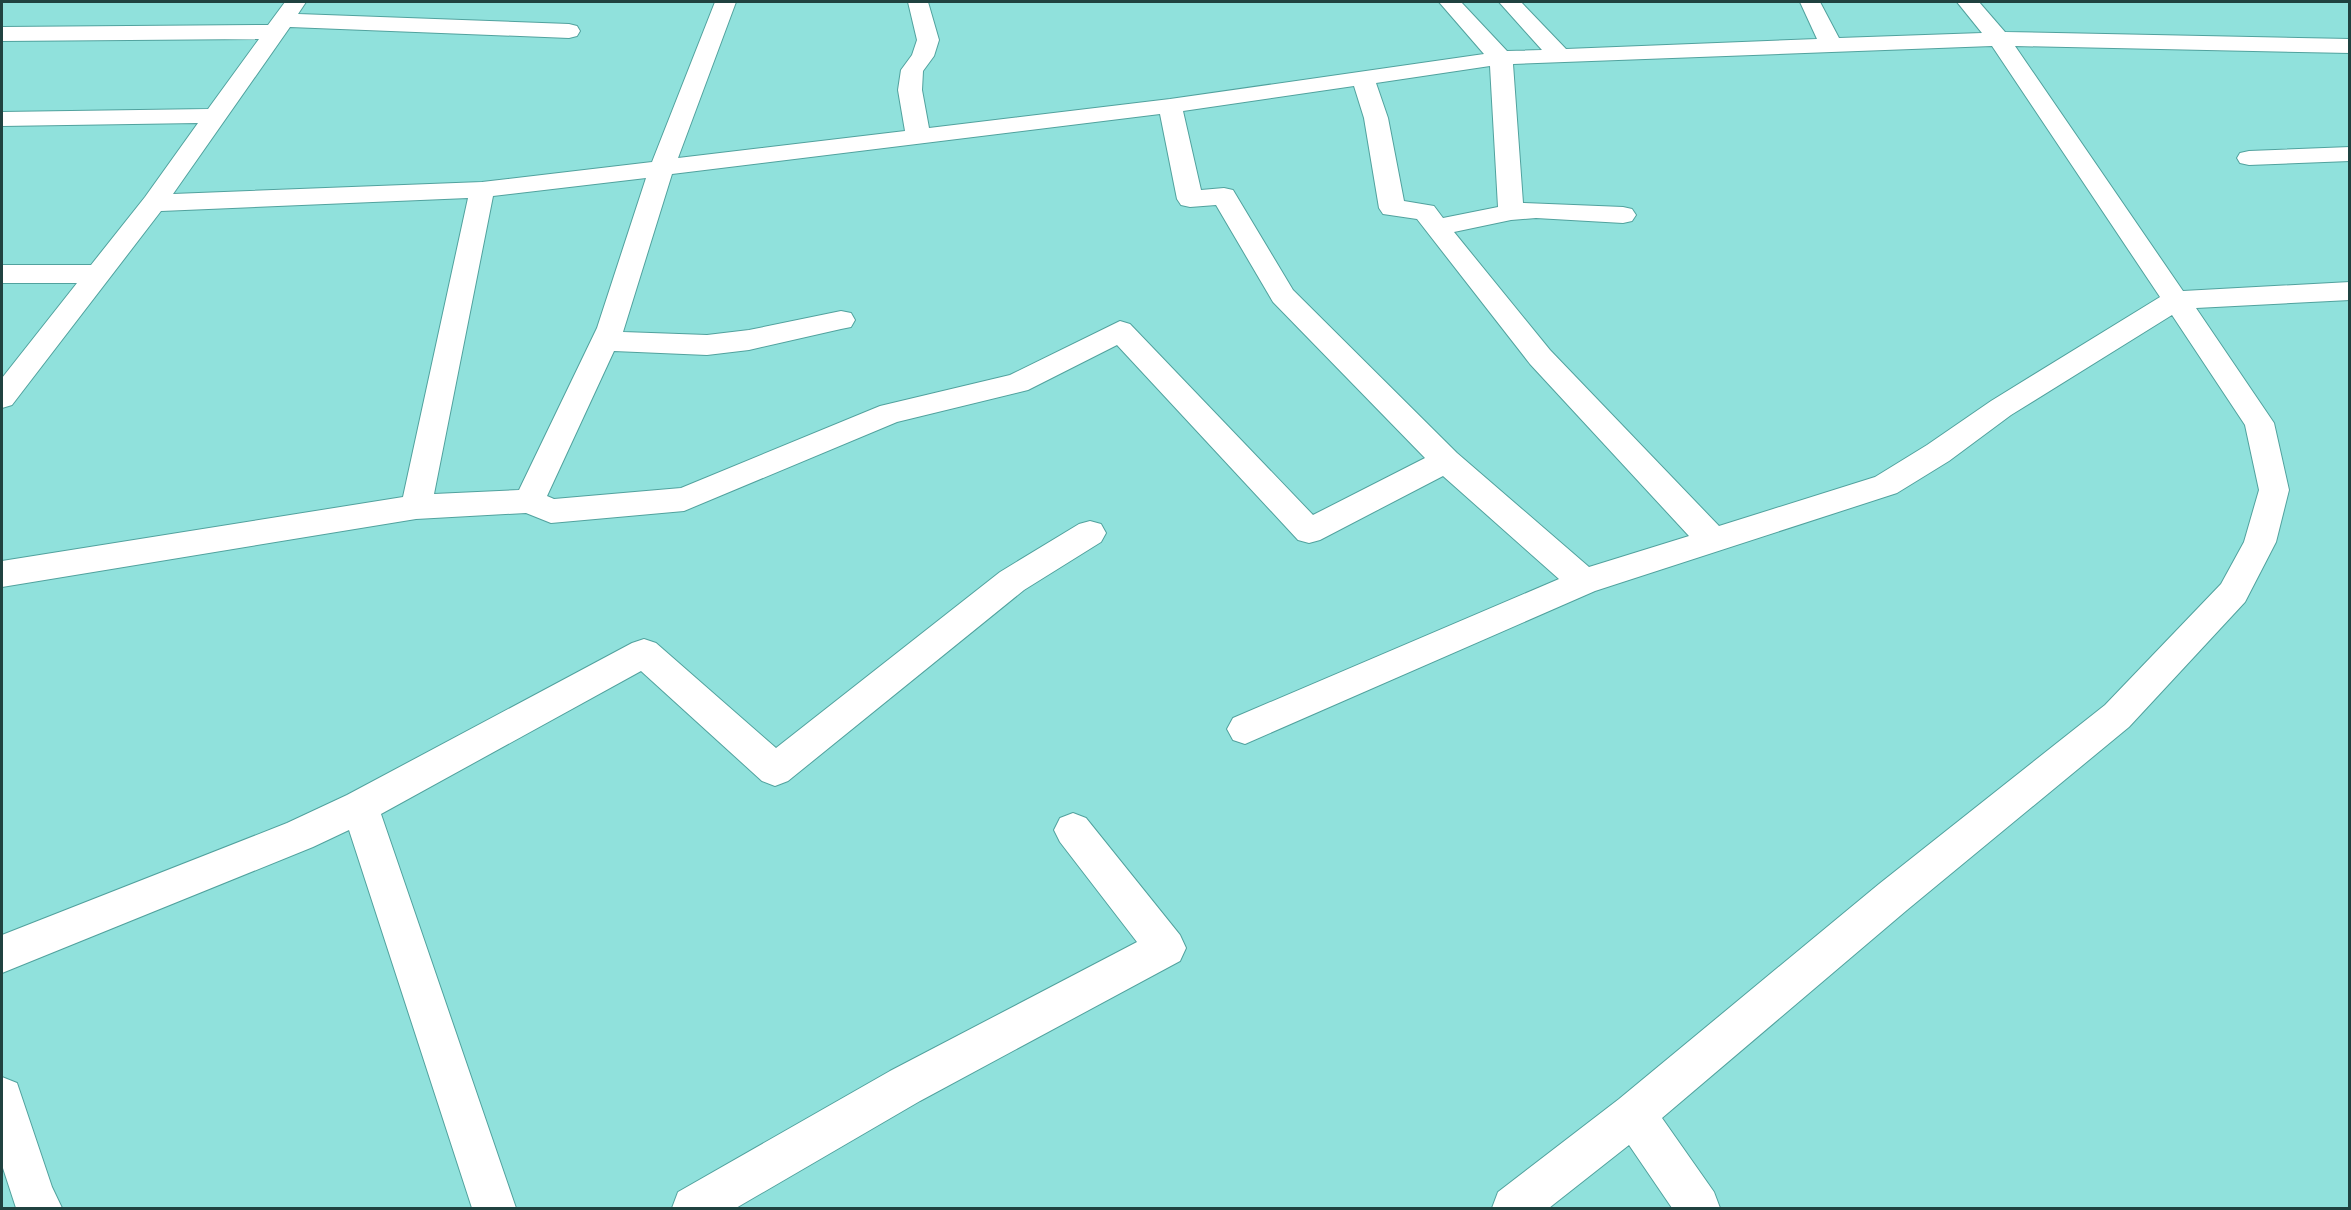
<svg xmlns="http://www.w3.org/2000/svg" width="2351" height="1210" font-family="Manrope,sans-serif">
  <rect width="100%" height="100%" fill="#90e1dc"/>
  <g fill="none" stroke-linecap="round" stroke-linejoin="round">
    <defs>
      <g id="minor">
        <path d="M285 2H306L298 14 569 24 577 26 580 31 577 36 569 38 290 27 173 194 482 182 652 162 715 2H736L678 158 905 131 898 90 901 70 912 55 917 40 908 2H928L939 40 934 56 923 71 922 90 929 128 1170 99 1484 54 1439 2H1461L1507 51 1542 50 1499 2H1521L1566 49 1817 39 1800 2H1820L1839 38 1982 33 1957 2H1979L2005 32 2350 39V53L2015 46 2183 291 2350 282V300L2196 308 2274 423 2289 490 2276 542 2245 602 2129 727 1907 910 1662 1118 1714 1192 1720 1208H1672L1629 1145 1549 1208H1492L1498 1192 1619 1099 1879 884 2105 705 2221 584 2244 542 2259 490 2245 425 2172 315 2011 415 1949 461 1897 493 1595 591 1245 744 1233 740 1227 729 1233 718 1559 579 1443 476 1320 540 1309 543 1298 540 1117 345 1028 390 897 422 684 511 551 523 526 513 416 519 2 587V561L403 497 468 198 161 211 12 405 2 408V378L77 283H2V265H91L145 197 198 123 2 126V112L208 109 259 39 2 41V27L268 25ZM1992 46 2160 297 1991 401 1927 445 1875 477 1719 526 1550 350 1454 232 1511 220 1536 218 1623 223 1632 221 1636 215 1632 209 1623 207 1523 203 1513 64ZM1490 66 1498 207 1443 218 1434 206 1404 201 1388 118 1376 83ZM1354 86 1364 118 1379 208 1383 214 1417 219 1530 364 1689 536 1589 567 1457 453 1293 290 1233 190 1224 188 1201 190 1183 111ZM1160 114 1177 199 1181 205 1190 207 1216 205 1273 302 1425 458 1313 515 1130 324 1120 321 1010 375 880 406 681 488 554 499 547 496 614 351 707 355 749 350 841 329 851 327 855 320 851 313 841 311 749 330 707 335 623 332 672 174ZM646 178 597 328 519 490 434 494 493 196Z"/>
        <polygon points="2350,147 2350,161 2249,165 2240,163 2237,158 2240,153 2249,151"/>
        <polygon points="1090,521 1101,524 1106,533 1101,542 1024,590 788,781 775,786 762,781 641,671 381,814 516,1208 472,1208 349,830 313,847 2,973 2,935 287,823 347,795 632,643 644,639 656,643 776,748 1000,572 1079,524"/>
        <polygon points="1073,813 1086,818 1180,935 1186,948 1180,961 920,1101 736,1208 672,1208 678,1192 890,1071 1137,942 1060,842 1054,830 1060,818"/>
        <polygon points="2,1077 17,1083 52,1187 62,1208 16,1208 2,1165"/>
      </g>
    </defs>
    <!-- minor casing -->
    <use href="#minor" stroke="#51a29e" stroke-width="2"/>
    <!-- minor -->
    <use href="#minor" fill="#fff" fill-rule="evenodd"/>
  </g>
  <!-- border -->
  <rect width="2351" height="1210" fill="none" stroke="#204240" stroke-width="6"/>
</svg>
